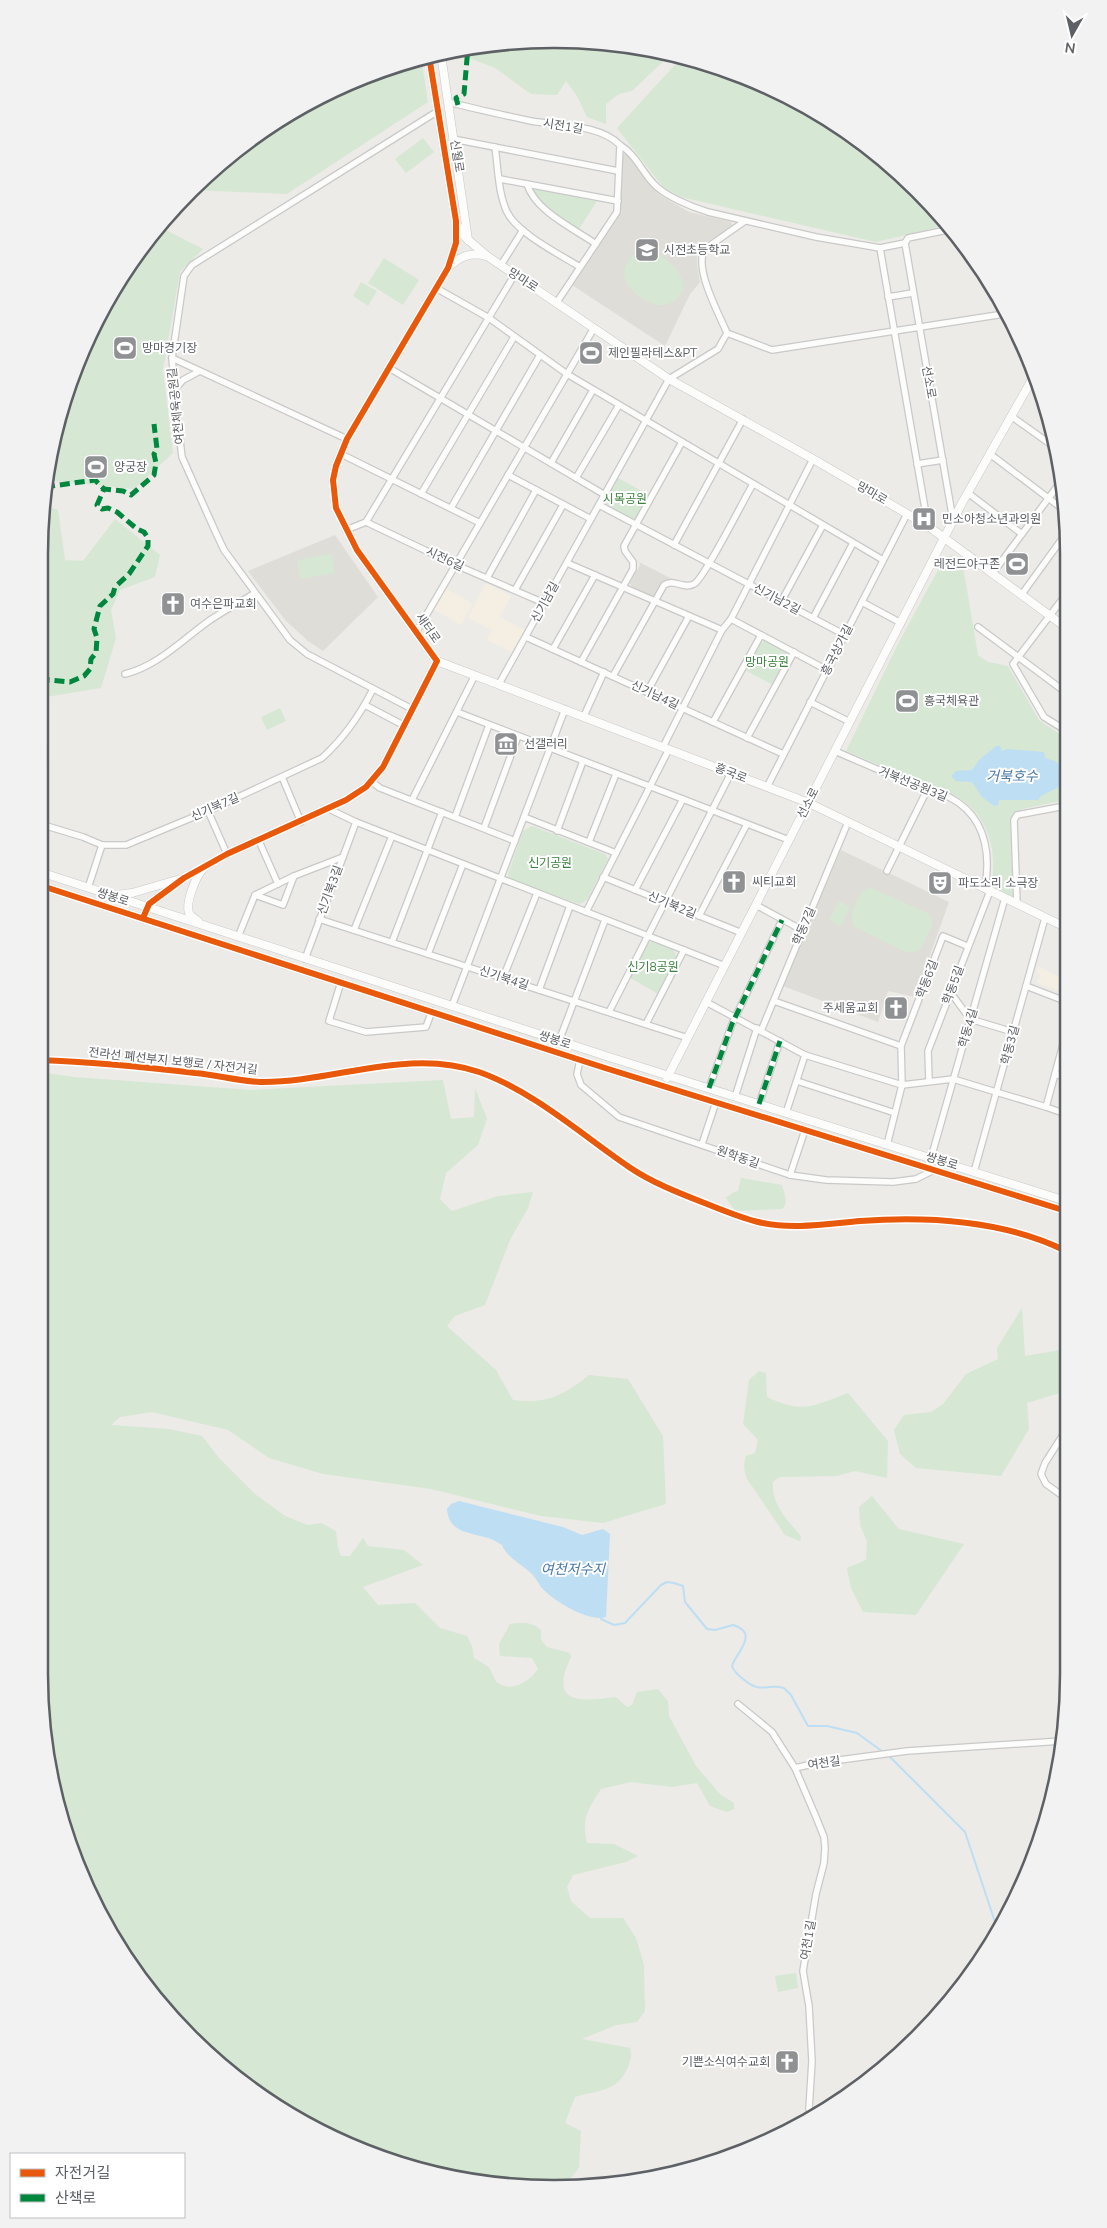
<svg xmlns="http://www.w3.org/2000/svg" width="1107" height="2228" font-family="'Nunito Sans','Noto Sans KR',sans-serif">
  <rect width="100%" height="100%" fill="#ecebe7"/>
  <!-- commercial -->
  <g fill="#f4efe2">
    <polygon points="486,583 511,596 500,617 525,630 513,653 487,640 492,630 468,618"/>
    <polygon points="446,588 473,604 461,625 433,609"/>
    <polygon points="1038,966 1065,980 1065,993 1037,983 1040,975 1037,972"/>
  </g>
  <!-- education -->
  <g fill="#dfddd7">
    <polygon points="627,153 636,163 648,183 661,196 689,212 731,222 733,227 700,246 697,254 697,266 700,282 690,294 665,346 572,285 620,213 622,155"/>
    <polygon points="335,535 378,597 323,651 308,641 286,621 248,571"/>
    <polygon points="639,562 672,579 664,583 656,595 652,596 632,587 630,583 640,565"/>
    <polygon points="841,850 949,902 915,997 888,991 878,1022 783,986"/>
  </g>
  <!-- green -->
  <g fill="#d6e7d4">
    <polygon points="587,40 671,54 632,91 619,94 606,104 606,124 587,117 577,96 566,81 557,95 531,94 495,68 464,56 458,50 486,43"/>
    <polygon points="683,56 781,92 893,166 948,225 876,242 681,197 663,187 617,128"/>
    <path d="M421 58 428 102 287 194 192 190C250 128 338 78 421 58Z"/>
    <polygon points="423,138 434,152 406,173 395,159"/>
    <path d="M535 189 597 201 579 229C566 220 536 205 532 190Z"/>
    <polygon points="158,226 203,249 180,272 163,370 173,453 134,489 46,480 56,421 92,326 145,240"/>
    <path d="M648 250C671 256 702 290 668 304 654 309 632 295 626 282 620 267 632 250 648 250Z"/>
    <polygon points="384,258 419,280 403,305 368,283"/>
    <polygon points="361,282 377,291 368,306 353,296"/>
    <polygon points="618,478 649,495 636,519 630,519 607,506 605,501"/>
    <polygon points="42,505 58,510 65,560 83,561 115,519 160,555 155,577 120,590 111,610 116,638 101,688 40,698 40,520"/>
    <polygon points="332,554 335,573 300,579 297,560"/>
    <path d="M953 555 963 566 978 655 988 662 1008 666 1039 720 1065 738V800L1022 809 1010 819 1013 899 991 887C998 853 989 814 956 796 945 790 932 788 920 783 895 772 871 761 846 751L898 644 945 557Z"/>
    <polygon points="765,641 786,652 788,657 773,685 745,670 760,643"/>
    <polygon points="280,708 286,721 267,730 261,717"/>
    <polygon points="532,826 605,854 608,859 587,900 580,904 509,879 508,874 523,831"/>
    <path d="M871 888 930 914 933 924 920 950 908 953 853 926C848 915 858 889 871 888Z"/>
    <polygon points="839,901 850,907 841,926 829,920"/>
    <polygon points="652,942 672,948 677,956 658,994 629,977 645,944"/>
    <path d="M39 1072 74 1077 251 1090 443 1080 451 1119 474 1117 475 1088 487 1119 478 1145 446 1173 440 1199 452 1211 498 1196 533 1192 528 1208 510 1240 485 1305 455 1316 447 1326 496 1370 513 1400C547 1404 563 1396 589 1375L628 1379 663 1436 666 1504 603 1523 541 1516 431 1489 323 1474 269 1458 228 1430 152 1412 120 1417 111 1425 169 1429 202 1436 220 1459 255 1494 285 1516 308 1525 321 1523 336 1531 338 1547 341 1556H350L363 1538 368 1546 404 1550 423 1565 363 1587 378 1605 415 1603 440 1628 467 1636 472 1646 474 1658C479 1661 487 1665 490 1669 493 1674 494 1680 498 1683 512 1693 530 1681 538 1669L532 1658 500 1656 499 1644 510 1624C522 1623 531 1621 541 1630V1640L547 1647 570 1653 571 1657C548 1706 581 1701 616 1697L627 1707 632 1705 637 1692 658 1689 668 1701 669 1716 696 1766 720 1794 734 1803V1809L727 1812 710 1806 697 1783 672 1787 631 1782 601 1789C588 1810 581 1818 587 1843L614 1844 638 1856 626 1862 573 1875 567 1887 571 1901 590 1918H623L636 1938 644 1965 645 2011 637 2022 616 2025 582 2039 630 2048C632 2056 631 2059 628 2067 618 2092 598 2090 575 2097L565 2123 581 2131 579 2168 563 2187 520 2188 453 2179 357 2150 296 2120 214 2061 145 1988 108 1932 66 1840 49 1775 39 1675Z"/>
    <path d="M741 1178 782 1185C784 1193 789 1203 782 1209L735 1211 726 1198 732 1193 738 1191Z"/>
    <polygon points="1022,1308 1025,1356 1066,1349 1066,1385 1063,1392 1027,1403 1029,1429 1001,1476 916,1468 900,1454 894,1430 904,1415 931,1412 943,1404 966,1374 998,1359 997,1348"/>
    <path d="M759 1371 766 1373 767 1397C803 1414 813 1406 848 1393L888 1441 887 1478 855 1471 837 1476 780 1477 773 1482C771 1504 787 1520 801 1536L800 1541 785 1535 747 1479C744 1470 743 1465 746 1456L755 1453 758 1440 743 1424 749 1380Z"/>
    <polygon points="872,1496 899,1529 964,1544 916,1615 863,1612 851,1588 847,1568 866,1560 867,1541 860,1525 859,1507"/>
    <polygon points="796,1973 798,1988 778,1992 775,1976"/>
  </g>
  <!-- water -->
  <g fill="#bedef3">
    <polygon points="996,746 1000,746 1002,751 1007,749 1044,752 1045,758 1055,761 1063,767 1065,778 1057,788 1041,796 1038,800 999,800 998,805 994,806 982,797 972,782 956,781 951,776 956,771 972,770 979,760"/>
    <path d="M459 1501 563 1527 582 1535 603 1529 610 1534 606 1617C589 1623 552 1600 541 1587 538 1583 536 1578 532 1574 523 1565 507 1558 502 1545 497 1542 491 1538 484 1537 467 1532 449 1532 447 1509L451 1504Z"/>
  </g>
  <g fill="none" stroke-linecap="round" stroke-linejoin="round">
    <!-- stream -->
    <g stroke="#bedef3" stroke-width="2">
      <path d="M601 1619 614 1625 625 1623 661 1585 667 1582 674 1583 683 1586 685 1602 707 1629 715 1630 733 1625C760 1633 736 1653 732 1666 734 1672 738 1675 743 1679 762 1695 765 1683 784 1688L791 1695 808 1726H827L857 1733 883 1752"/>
      <polyline points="889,1756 965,1832 998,1931"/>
    </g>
    <defs>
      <g id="street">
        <path d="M448 102C475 109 503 115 531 121 559 126 599 124 620 145L617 212 557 302"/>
        <polyline points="453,139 618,171"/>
        <path d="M620 145C636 155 641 170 653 183 664 196 692 207 708 212L816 237 880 248 905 243 908 238 952 229"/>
        <path d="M495 147C498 167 498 193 507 212 517 233 559 254 580 267"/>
        <path d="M500 179 527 184C535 211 573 228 596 244"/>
        <polyline points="527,184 618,201"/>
        <polyline points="905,243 953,520"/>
        <polyline points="880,248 928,526"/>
        <polyline points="501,265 523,230"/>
        <polyline points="436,288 489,318 567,374 883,560"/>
        <polyline points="888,297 913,293"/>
        <polyline points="727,333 772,350 1004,314"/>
        <polyline points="172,358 347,439"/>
        <polyline points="389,368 605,495"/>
        <polyline points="175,389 183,380 198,372"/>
        <polyline points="1011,416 1053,446"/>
        <polyline points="341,454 480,523"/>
        <polyline points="990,454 1064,510"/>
        <polyline points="551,463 593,390"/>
        <polyline points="917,464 943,460"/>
        <polyline points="508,475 591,519"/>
        <polyline points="576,478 619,405"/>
        <polyline points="968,493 1022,534"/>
        <polyline points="421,494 514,337"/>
        <polyline points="599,505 845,635"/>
        <polyline points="451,508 540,355"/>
        <polyline points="366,522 515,274"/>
        <polyline points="346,530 366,522 456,565 544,603"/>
        <polyline points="674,545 743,419"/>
        <polyline points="567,563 722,630"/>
        <polyline points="993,573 1062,480"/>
        <polyline points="487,578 536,490"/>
        <polyline points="515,590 563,505"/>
        <polyline points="1022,594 1064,536"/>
        <polyline points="1064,597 1013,664 1044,717 1065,730"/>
        <polyline points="781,602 823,525"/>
        <polyline points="862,602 901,623"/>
        <polyline points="813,618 853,543"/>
        <polyline points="731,619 827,670"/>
        <polyline points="978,627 1064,691"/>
        <polyline points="417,631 594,328"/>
        <polyline points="526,637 783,754"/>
        <polyline points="553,649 595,575"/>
        <polyline points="581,662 633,569 633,562 625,551 624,546 682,442"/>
        <path d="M125 674C157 666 180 642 206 623 221 612 239 603 255 593"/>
        <path d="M613 676 664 585C674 578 684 590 694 584 704 579 744 499 753 484"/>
        <path d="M499 684 669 379 718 349 727 333C719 314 693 267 705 249L745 221"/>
        <polyline points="647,692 689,616"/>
        <polyline points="810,702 850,722"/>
        <polyline points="365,705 403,725"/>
        <polyline points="412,709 307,654 290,640 224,550 216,533 182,457 177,416 172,358 184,276 192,265 438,111"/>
        <polyline points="457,712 789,840"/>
        <polyline points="584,716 604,672"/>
        <polyline points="713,722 761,635"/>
        <polyline points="747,738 794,652"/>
        <polyline points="663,747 722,630 731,619 813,459"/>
        <path d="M835 751C862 763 889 774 916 786 927 790 939 792 949 797 986 816 991 852 985 889"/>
        <polyline points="282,777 301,822"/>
        <polyline points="372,782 380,788 515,841"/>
        <polyline points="767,787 907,514"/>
        <polyline points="412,800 475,675"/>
        <polyline points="329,809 356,822 725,966"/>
        <polyline points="208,811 227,854"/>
        <polyline points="455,817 489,725"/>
        <polyline points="524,817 616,853"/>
        <path d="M40 824 83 837 102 845H126L208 811 322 758C344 738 360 715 373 689"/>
        <polyline points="484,828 518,736"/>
        <polyline points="557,831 583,761"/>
        <polyline points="259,841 278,884"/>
        <polyline points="589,842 616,774"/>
        <polyline points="887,871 927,790"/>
        <polyline points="603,877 742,933"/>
        <polyline points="88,888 102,845"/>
        <polyline points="635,890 683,799"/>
        <polyline points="255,895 283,905 294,876"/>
        <polyline points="1017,904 1014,820 1017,815 1065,806"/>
        <polyline points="756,905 802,930"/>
        <polyline points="586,912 669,749"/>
        <polyline points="699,916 747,824"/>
        <polyline points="319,919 688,1038"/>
        <polyline points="1061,925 1065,915"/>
        <polyline points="354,930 392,836"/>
        <polyline points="238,937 255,895 294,876 343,857"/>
        <polyline points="392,942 442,812"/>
        <polyline points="428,954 463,864"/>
        <polyline points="305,959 356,822"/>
        <polyline points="503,978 537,893"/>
        <polyline points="341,982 329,1021 366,1032 426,1027 432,1011"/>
        <polyline points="1026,986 1065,1001"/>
        <polyline points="539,990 570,906"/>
        <polyline points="951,993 970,1019 1013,1032"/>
        <polyline points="774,1001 901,1046"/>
        <polyline points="706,1002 805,1055 902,1085 953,1079 1046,1107"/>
        <polyline points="452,1006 565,709"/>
        <polyline points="609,1012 731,773"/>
        <polyline points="646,1024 684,950"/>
        <polyline points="761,1031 848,822"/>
        <polyline points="1065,1037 1046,1107 1066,1114"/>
        <polyline points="559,1041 605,920"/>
        <polyline points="580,1060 577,1074 581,1085 619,1117 790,1175 826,1180 893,1182 916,1179 934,1170"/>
        <polyline points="1055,1074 1065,1077"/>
        <polyline points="797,1081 895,1113"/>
        <polyline points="929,1081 928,1051 990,891"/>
        <polyline points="709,1088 732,1024 782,920"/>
        <polyline points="735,1097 757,1028"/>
        <polyline points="759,1104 780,1041"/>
        <polyline points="786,1113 805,1055"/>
        <polyline points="702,1144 716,1102"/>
        <polyline points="887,1145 902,1085 901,1046 943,936 967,946"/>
        <polyline points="931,1158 1005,898"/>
        <polyline points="974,1172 1045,918"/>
        <polyline points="790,1175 805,1130"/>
        <polyline points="1066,1430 1045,1463 1041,1474 1046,1484 1067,1499"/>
        <polyline points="738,1704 772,1732 795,1768 817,1763 907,1751 1062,1741"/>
        <polyline points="795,1768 816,1817 824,1837 825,1848 824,1863 816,1894 803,1971 809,2006 812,2061 809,2109 812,2118"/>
      </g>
      <g id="secondary">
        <polyline points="441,54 468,240"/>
        <polyline points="457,225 465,237 487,256 669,379 813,459 928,526 1064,626"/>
        <path d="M449 267C460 256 471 252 486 256"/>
        <polyline points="437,661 809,803 1065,927"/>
        <polyline points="40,872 609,1057 1066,1201"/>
        <polyline points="39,885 605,1068 1066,1211"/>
        <polyline points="116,895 132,893 177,880"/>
        <polyline points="143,918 149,904 184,878 227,854 346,800 366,787 383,767 437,661 357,550 336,508 333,480 336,466 347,439 448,268 456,243 456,221 429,56"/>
        <path d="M198 921C195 919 190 916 189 913 185 903 196 877 202 870"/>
        <polyline points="667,1078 962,503 1034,376"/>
      </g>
    </defs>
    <!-- street casing -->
    <use href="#street" stroke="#c9c9c9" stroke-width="8"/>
    <!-- secondary casing -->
    <use href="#secondary" stroke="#c9c9c8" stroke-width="9"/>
    <!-- street -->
    <use href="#street" stroke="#fcfcfb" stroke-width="5.5"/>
    <!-- secondary -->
    <use href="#secondary" stroke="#fcfcfb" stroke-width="8"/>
    <!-- quiet -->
    <g stroke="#00873e" stroke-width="5" stroke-dasharray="10 5" stroke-linecap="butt">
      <polyline points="458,105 456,98 464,94 468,47"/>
      <polyline points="45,487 95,480 104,489"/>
      <polyline points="40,683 49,680 70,682 84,676 90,669 91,659 96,653 97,638 94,629 100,606 113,594 115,587 129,574 148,546 148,538 144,532 137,529 117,512 108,508 102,509 97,505 104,489 123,491 131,495 154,475 156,463 154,454 157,449 154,424"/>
      <polyline points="709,1088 732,1024 782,920"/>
      <polyline points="759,1104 780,1041"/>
    </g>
    <defs>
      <g id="cycleway">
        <polyline points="39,885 605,1068 1066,1211"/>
        <polyline points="143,918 149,904 184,878 227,854 346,800 366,787 383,767 437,661 357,550 336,508 333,480 336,466 347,439 448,268 456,243 456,221 429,56"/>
        <path d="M39 1060C91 1062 144 1067 195 1073 217 1075 238 1081 260 1082 333 1083 407 1047 479 1072 533 1091 582 1135 629 1167 654 1184 684 1195 712 1206 727 1212 742 1218 758 1222 792 1230 826 1224 860 1221 929 1216 1003 1220 1066 1251"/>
      </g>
    </defs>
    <!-- cycleway casing -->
    <use href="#cycleway" stroke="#fff" stroke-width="9"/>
    <!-- cycleway -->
    <use href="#cycleway" stroke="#e8590c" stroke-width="6"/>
  </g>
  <!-- icons -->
  <defs>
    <symbol id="school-square" viewBox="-11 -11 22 22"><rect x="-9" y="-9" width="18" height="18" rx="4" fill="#8f9192" stroke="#fff"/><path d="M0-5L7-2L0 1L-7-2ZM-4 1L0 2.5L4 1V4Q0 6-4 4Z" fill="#fff"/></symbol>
    <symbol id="stadium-square" viewBox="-11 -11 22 22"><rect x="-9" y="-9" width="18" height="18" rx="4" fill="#8f9192" stroke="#fff"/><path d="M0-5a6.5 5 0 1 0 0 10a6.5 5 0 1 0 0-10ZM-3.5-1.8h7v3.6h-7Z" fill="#fff"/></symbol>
    <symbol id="hospital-square" viewBox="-11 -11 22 22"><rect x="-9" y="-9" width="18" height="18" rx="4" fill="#8f9192" stroke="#fff"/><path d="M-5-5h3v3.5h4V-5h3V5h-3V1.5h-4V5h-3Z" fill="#fff"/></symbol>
    <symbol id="church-square" viewBox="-11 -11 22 22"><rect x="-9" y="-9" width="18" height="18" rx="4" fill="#8f9192" stroke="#fff"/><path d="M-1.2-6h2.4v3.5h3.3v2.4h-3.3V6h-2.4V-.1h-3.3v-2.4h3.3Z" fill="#fff"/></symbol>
    <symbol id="museum-square" viewBox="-11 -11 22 22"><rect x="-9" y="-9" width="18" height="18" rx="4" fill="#8f9192" stroke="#fff"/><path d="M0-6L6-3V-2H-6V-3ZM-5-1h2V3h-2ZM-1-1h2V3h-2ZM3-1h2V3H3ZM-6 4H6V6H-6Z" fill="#fff"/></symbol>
    <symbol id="theatre-square" viewBox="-11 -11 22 22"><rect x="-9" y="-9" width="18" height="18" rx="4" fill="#8f9192" stroke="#fff"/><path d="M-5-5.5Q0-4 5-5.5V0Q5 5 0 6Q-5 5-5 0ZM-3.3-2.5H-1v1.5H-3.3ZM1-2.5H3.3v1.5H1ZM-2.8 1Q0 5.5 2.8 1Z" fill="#fff"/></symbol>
  </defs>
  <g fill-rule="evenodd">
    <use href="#school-square" x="633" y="236" width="28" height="28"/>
    <use href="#stadium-square" x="111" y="334" width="28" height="28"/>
    <use href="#stadium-square" x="577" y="339" width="28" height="28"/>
    <use href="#stadium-square" x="82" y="453" width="28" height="28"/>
    <use href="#hospital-square" x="910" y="505" width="28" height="28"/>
    <use href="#stadium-square" x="1003" y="550" width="28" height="28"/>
    <use href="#church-square" x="159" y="590" width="28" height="28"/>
    <use href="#stadium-square" x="893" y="687" width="28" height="28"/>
    <use href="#museum-square" x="492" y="730" width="28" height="28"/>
    <use href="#church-square" x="720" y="868" width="28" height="28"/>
    <use href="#theatre-square" x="926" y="869" width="28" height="28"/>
    <use href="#church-square" x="882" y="994" width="28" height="28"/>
    <use href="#church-square" x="773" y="2048" width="28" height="28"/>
  </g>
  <g text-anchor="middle" stroke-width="4" stroke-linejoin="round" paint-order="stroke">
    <!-- street labels -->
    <g font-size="12" fill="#5d6064" stroke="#fff">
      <text transform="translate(563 126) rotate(9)" y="4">시전1길</text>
      <text transform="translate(457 156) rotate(81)" y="4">신월로</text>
      <text transform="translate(523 280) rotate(33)" y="4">망마로</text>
      <text transform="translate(929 382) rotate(80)" y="4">선소로</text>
      <text transform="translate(176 406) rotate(-96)" y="4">여천체육공원길</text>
      <text transform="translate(872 493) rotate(30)" y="4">망마로</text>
      <text transform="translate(445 559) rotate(25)" y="4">시전6길</text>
      <text transform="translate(777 599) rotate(28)" y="4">신기남2길</text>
      <text transform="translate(545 602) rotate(-61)" y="4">신기남길</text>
      <text transform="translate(428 628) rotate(55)" y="4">새터로</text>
      <text transform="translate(837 650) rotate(-63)" y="4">흥국상가길</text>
      <text transform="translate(655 695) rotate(25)" y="4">신기남4길</text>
      <text transform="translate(731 773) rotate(21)" y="4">흥국로</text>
      <text transform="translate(913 784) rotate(22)" y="4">거북선공원3길</text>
      <text transform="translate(808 803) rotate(-63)" y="4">선소로</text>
      <text transform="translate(215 807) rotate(-24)" y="4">신기북7길</text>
      <text transform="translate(330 890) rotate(-70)" y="4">신기북3길</text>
      <text transform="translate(113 897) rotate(18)" y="4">쌍봉로</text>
      <text transform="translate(672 905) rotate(22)" y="4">신기북2길</text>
      <text transform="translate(804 926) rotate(-67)" y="4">학동7길</text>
      <text transform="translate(504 978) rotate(18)" y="4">신기북4길</text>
      <text transform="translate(927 979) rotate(-69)" y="4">학동6길</text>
      <text transform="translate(953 985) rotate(-70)" y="4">학동5길</text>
      <text transform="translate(968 1028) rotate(-74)" y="4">학동4길</text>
      <text transform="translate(555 1040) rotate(18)" y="4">쌍봉로</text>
      <text transform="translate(1010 1045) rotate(-75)" y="4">학동3길</text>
      <text transform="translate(173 1061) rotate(6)" y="4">전라선 폐선부지 보행로 / 자전거길</text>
      <text transform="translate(738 1157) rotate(19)" y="4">원학동길</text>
      <text transform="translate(942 1161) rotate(17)" y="4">쌍봉로</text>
      <text transform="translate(824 1763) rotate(-8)" y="4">여천길</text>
      <text transform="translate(808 1940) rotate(-80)" y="4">여천1길</text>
    </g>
    <!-- poi labels -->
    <g font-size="12" fill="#5d6064" stroke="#fff" text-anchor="start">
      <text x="664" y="254">시전초등학교</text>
      <text x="142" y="352">망마경기장</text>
      <text x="608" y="357">제인필라테스&amp;PT</text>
      <text x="114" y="471">양궁장</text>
      <text x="942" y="523">민소아청소년과의원</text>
      <text x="1000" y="568" text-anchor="end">레전드야구존</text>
      <text x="190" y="608">여수은파교회</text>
      <text x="924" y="705">흥국체육관</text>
      <text x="524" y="748">선갤러리</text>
      <text x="752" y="886">씨티교회</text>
      <text x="958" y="887">파도소리 소극장</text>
      <text x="878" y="1012" text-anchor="end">주세움교회</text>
      <text x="770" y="2066" text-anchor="end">기쁜소식여수교회</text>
    </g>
    <!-- park labels -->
    <g font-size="12" fill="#3d833f" stroke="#fff">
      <text x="625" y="503">시목공원</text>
      <text x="767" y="666">망마공원</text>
      <text x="550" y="867">신기공원</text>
      <text x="653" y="971">신기8공원</text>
    </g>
    <!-- water labels -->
    <g font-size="14" font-style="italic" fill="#4979a9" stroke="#fff">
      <text x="1012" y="781">거북호수</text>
      <text x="573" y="1574">여천저수지</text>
    </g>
  </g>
  <!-- crop -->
  <path d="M0 0H1107V2228H0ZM554 48H554A506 506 0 0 1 1060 554V1674A506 506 0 0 1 554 2180H554A506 506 0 0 1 48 1674V554A506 506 0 0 1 554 48Z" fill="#f2f2f3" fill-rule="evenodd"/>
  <path fill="none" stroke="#5d6064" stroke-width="2.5" d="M554 48H554A506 506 0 0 1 1060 554V1674A506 506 0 0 1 554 2180H554A506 506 0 0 1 48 1674V554A506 506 0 0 1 554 48Z"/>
  <!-- legend -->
  <rect x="10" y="2153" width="175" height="65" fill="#ffffff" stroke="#bebfc1"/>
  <rect x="20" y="2169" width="25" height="8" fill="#e8590c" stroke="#bebfc1"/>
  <text x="55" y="2178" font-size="15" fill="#5d6064">자전거길</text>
  <rect x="20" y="2194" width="25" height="8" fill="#00873e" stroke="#bebfc1"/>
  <text x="55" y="2203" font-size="15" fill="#5d6064">산책로</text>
  <!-- north arrow -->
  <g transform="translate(1072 35) rotate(188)" stroke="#ffffff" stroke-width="4" paint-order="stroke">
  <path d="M0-4L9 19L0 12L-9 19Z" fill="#5d6064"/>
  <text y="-8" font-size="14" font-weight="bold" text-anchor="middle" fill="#5d6064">N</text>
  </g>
</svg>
